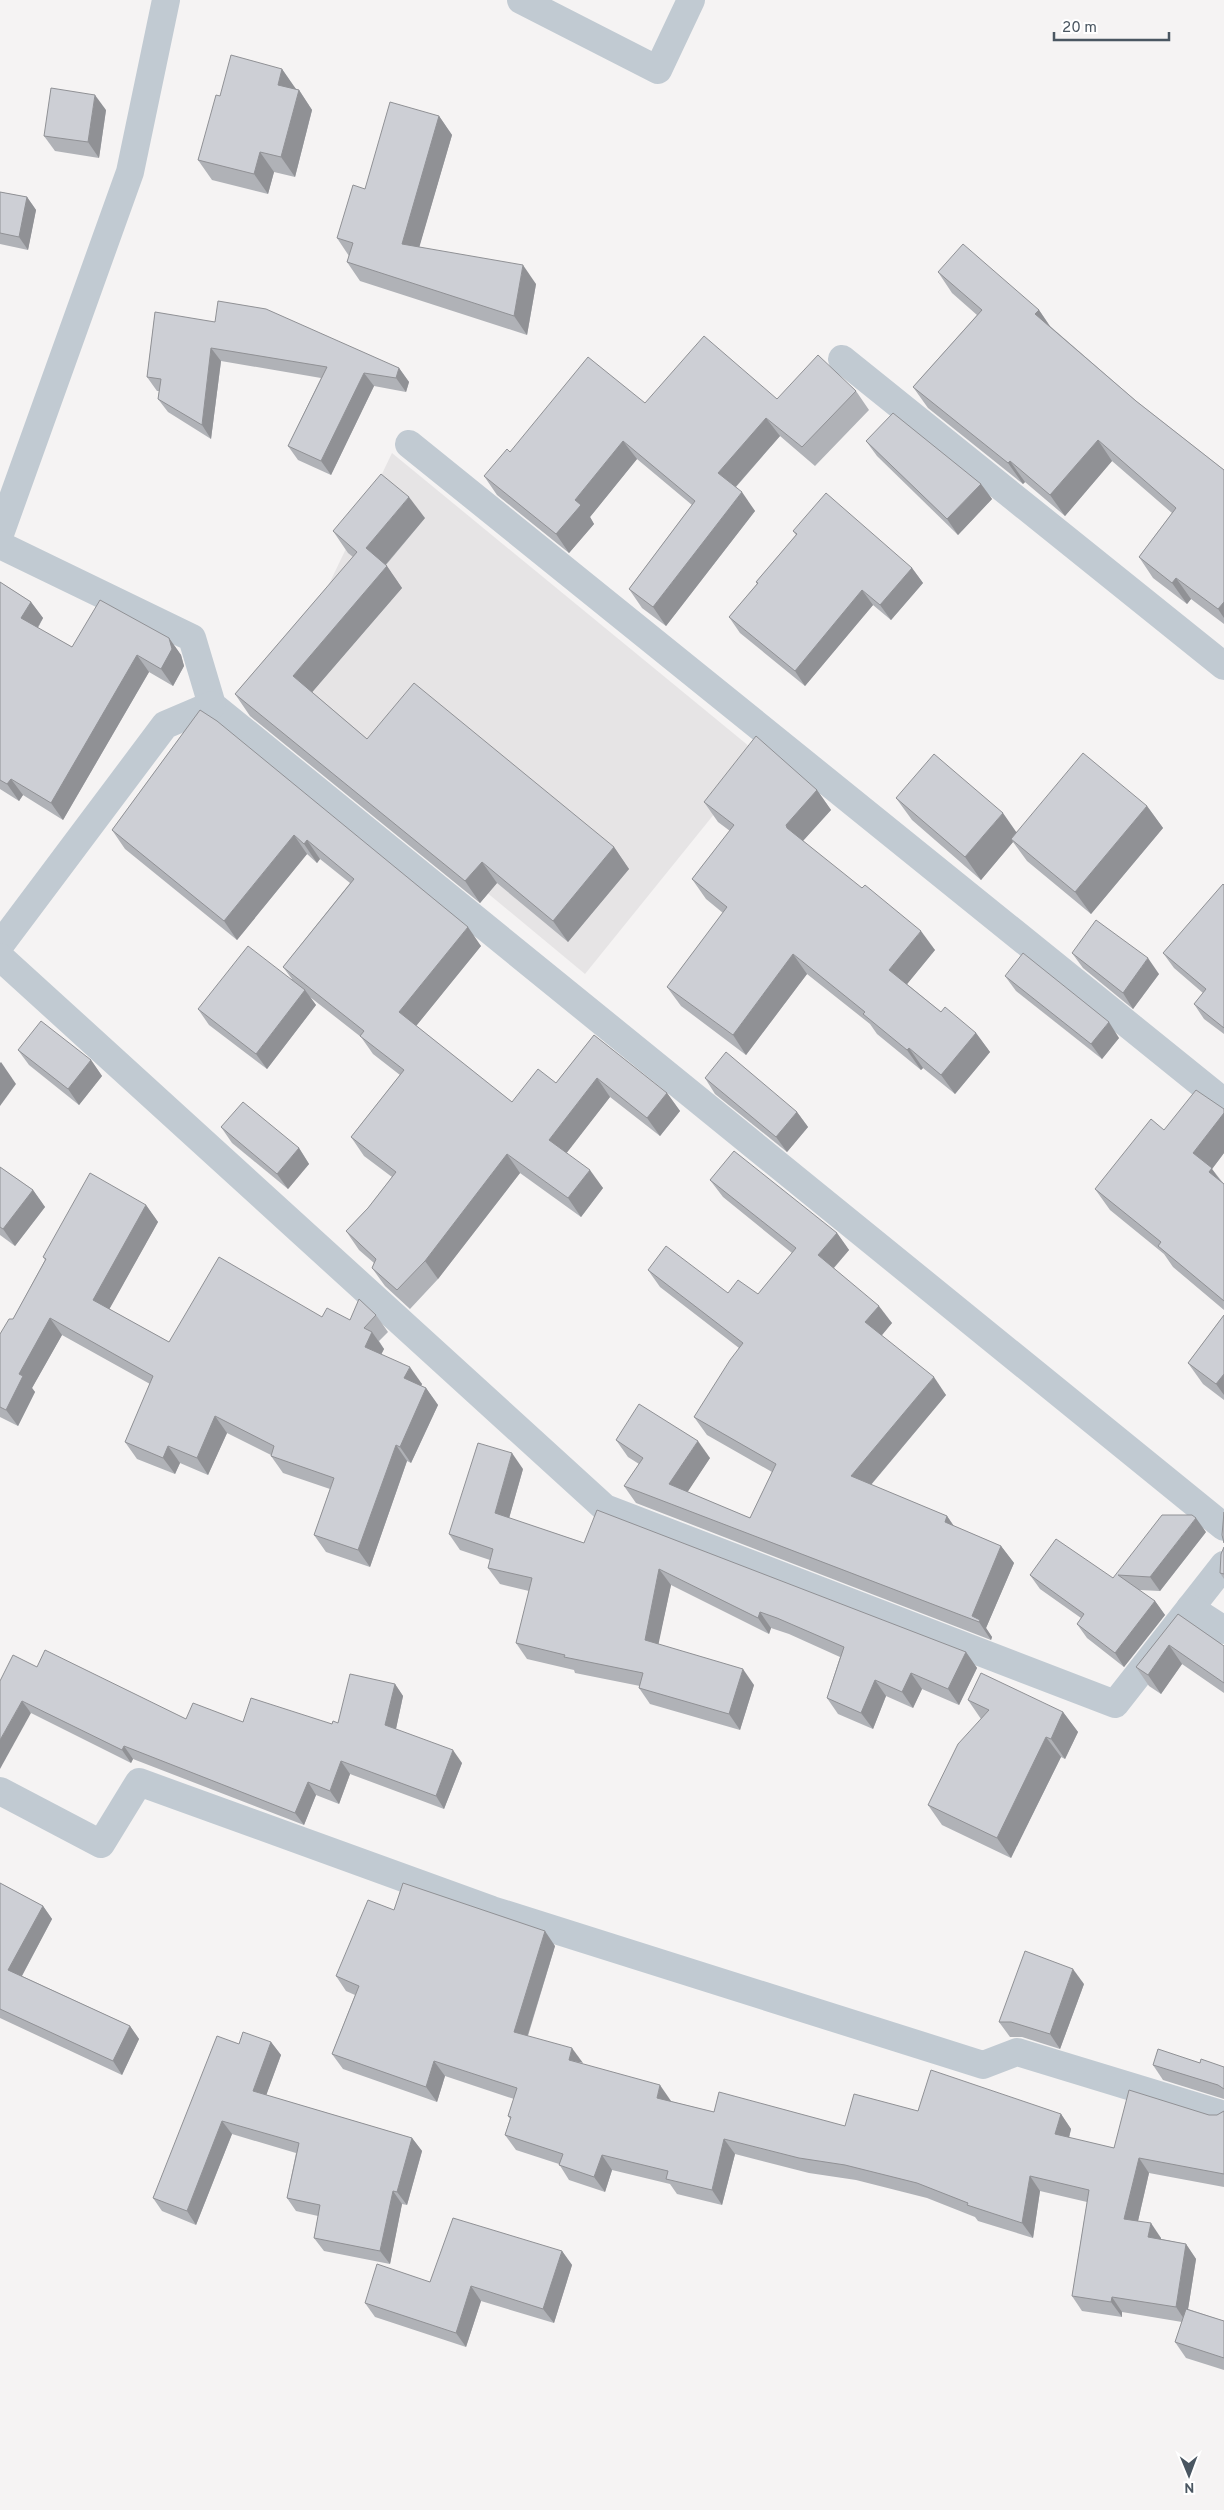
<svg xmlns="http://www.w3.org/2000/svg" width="1224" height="2510" font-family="Overpass,sans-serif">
  <rect width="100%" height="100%" fill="#f5f3f3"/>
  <!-- education -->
  <polygon fill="#e6e4e5" points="392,453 761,756 585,974 268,711"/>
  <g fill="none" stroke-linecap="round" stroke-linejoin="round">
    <!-- minor -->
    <g stroke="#c1cad2" stroke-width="28">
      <polyline points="521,0 658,70 691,0"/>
      <polyline points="842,359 1224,666"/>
      <polyline points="409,444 1224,1102"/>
      <polyline points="0,534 130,172 166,0"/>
      <polyline points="0,545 192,638 212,705 1224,1527"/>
      <polyline points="0,945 165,725 212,705"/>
      <polyline points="0,957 605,1508 1115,1704 1224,1565"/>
      <polyline points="1190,1608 1224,1630"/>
      <polyline points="0,1791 101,1844 139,1782 492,1910 983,2065 1017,2052 1224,2115"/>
    </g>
  </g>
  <!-- wall -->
  <g fill="#b0b2b7">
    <polygon points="282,69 296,90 299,90 312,110 295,177 274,172 268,194 212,180 198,160 220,96"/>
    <polygon points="106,110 99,158 55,151 44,136"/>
    <polygon points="439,116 452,135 419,247 536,284 527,335 360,281 347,262 349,256 337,238 365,189"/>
    <polygon points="0,192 27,197 36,210 28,250 0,244"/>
    <polygon points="938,272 1039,310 1050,326 1136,401 1224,470 1224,624 1191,599 1187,604 1153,578 1139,557 1172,513 1112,461 1065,516 1025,482 1023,484 928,408 913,387 977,315 952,293"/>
    <polygon points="155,312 399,368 409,382 406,392 374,386 331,475 298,460 288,446 321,378 221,361 211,439 168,412 158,399 159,391 157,391 147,377"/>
    <polygon points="856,391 869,410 815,466 780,436 736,487 755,511 666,626 642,608 629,589 692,505 637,459 590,517 594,524 569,553 497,495 484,476 510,452 777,399"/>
    <polygon points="866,441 981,484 992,499 958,535 877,456"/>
    <polygon points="425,518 386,565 402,588 312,692 367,739 614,847 629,869 568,942 497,883 480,903 250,716 235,694 353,557 348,553 333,531"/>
    <polygon points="793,531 912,568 923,583 891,620 873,605 805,686 740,633 729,617 757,584 756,582 796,535"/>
    <polygon points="0,582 31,602 43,618 38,628 72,647 169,638 181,655 184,666 173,686 149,672 63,820 23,795 19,801 0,789"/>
    <polygon points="200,710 481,946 416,1026 512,1102 556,1083 594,1035 667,1093 680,1111 660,1136 610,1097 566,1153 603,1188 581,1217 520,1173 438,1279 410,1309 385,1286 372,1268 374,1263 359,1250 346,1231 368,1208 392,1177 364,1156 351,1137 400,1075 373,1054 361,1037 310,997 316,1005 267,1069 209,1025 198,1009 292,979 283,967 350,883 320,859 317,863 307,854 237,940 125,849 112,830"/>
    <polygon points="817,790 831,810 803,841 935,950 907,984 941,1012 976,1033 990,1052 955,1094 923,1068 921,1070 877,1034 870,1024 807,974 746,1055 681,1006 667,987 723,913 706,899 692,879 730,831 718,822 704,802"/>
    <polygon points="896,798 1016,832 1147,806 1163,828 1091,914 1027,861 1013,842 981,880 912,820"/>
    <polygon points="1224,885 1224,1034 1204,1019 1194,1004 1203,993 1174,968 1163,953"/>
    <polygon points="1072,953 1159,974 1133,1009 1083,968"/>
    <polygon points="1005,976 1119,1038 1102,1059 1016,991"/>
    <polygon points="18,1050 91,1060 102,1076 79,1105 29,1065"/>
    <polygon points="705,1078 797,1112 808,1127 787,1152 715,1094"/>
    <polygon points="1224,1109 1224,1153 1212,1169 1224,1184 1224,1310 1173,1267 1164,1254 1110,1210 1095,1189 1164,1130"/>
    <polygon points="221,1127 299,1148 309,1164 288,1189 232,1143"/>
    <polygon points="0,1167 33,1190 45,1207 15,1246 0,1235"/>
    <polygon points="710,1180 837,1233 849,1250 834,1268 892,1323 881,1335 946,1395 871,1485 947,1516 954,1526 1001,1546 1014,1563 986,1628 992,1637 991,1640 636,1503 624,1486 639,1464 628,1457 616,1440 710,1458 687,1492 750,1518 772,1472 707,1435 694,1417 739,1348 660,1287 648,1270 728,1293 758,1294 792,1253 723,1197"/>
    <polygon points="146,1205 158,1222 109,1309 169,1342 322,1317 350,1320 376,1315 388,1332 379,1341 384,1349 381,1354 422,1384 421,1386 426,1388 438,1405 411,1463 407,1461 370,1567 326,1552 314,1535 330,1489 283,1473 271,1456 271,1455 227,1433 208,1475 180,1463 175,1474 137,1459 125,1442 150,1384 62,1335 32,1388 35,1392 18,1426 0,1417 0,1334 13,1319 45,1260 43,1257"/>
    <polygon points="1224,1315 1224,1400 1203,1384 1188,1363"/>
    <polygon points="523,1469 509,1518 584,1543 966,1652 977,1668 959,1705 922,1689 913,1708 886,1696 873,1729 838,1714 827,1698 840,1657 789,1634 771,1628 769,1634 671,1585 658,1644 754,1685 740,1730 650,1704 639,1688 640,1686 575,1673 574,1670 527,1659 516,1643 529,1591 500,1584 488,1568 490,1560 460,1550 449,1534"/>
    <polygon points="1206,1532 1160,1591 1139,1590 1155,1601 1165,1615 1124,1667 1087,1638 1077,1624 1081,1618 1040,1589 1030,1575 1113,1578"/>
    <polygon points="1224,1547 1224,1579 1220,1573"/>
    <polygon points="1178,1614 1224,1646 1224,1693 1182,1664 1161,1694 1149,1686 1136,1667"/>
    <polygon points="37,1667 186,1719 243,1722 332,1724 338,1723 395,1684 403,1696 396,1729 462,1763 444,1809 350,1774 339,1804 316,1795 304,1825 133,1759 131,1763 31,1713 0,1681"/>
    <polygon points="968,1700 1063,1712 1078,1732 1065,1759 1061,1757 1011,1858 942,1825 928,1805 981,1719"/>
    <polygon points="0,1883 43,1906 52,1919 22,1976 130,2026 139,2039 122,2075 0,2018"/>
    <polygon points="394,1910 555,1946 528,2036 583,2064 671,2101 670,2101 714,2112 845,2126 918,2111 1061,2114 1071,2129 1069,2138 1114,2148 1209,2115 1217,2115 1224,2111 1224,2187 1149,2173 1138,2221 1161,2238 1161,2239 1186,2244 1196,2259 1188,2309 1224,2321 1224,2370 1186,2358 1175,2342 1182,2322 1122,2312 1122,2317 1082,2311 1072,2296 1087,2202 1040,2191 1033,2238 978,2221 975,2217 927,2198 856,2180 809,2173 735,2154 722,2205 677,2194 670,2184 612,2170 605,2192 569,2180 559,2164 516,2150 505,2135 510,2119 508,2116 514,2099 445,2076 437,2102 343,2069 332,2054 355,1995 346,1991 336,1976"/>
    <polygon points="1084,1984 1060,2049 1022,2037 1010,2037 999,2022"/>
    <polygon points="271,2042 281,2055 266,2095 412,2138 422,2151 407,2205 402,2204 390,2264 324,2251 314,2238 318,2216 296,2211 287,2198 296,2153 232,2134 196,2225 162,2211 153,2198 239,2044"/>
    <polygon points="1200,2063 1224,2067 1224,2099 1163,2080 1153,2065"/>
    <polygon points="562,2251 572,2265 554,2323 481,2301 466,2347 375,2317 365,2303 430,2282"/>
  </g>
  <!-- shaded-wall -->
  <g fill="#909195">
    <polygon points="282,69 296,89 292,104 278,85"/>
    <polygon points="299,90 312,110 295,177 281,157"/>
    <polygon points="95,95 106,110 99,158 88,142"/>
    <polygon points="439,116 452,135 415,262 402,244"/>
    <polygon points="260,152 274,172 268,194 254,174"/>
    <polygon points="27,197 36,210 28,250 19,237"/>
    <polygon points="523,265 536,284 527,335 514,316"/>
    <polygon points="1039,310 1053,331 1035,314"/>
    <polygon points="211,348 221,361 211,439 202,425"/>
    <polygon points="399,368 409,382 406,392 396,378"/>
    <polygon points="364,373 374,386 331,475 321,461"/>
    <polygon points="766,418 780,436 731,492 718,473"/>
    <polygon points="1098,440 1112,461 1065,516 1050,495"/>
    <polygon points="623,441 637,459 590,517 594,524 569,553 556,534 575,500"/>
    <polygon points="1010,461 1025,482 1023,484 1008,463"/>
    <polygon points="981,484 992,499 958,535 947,519"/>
    <polygon points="742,492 755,511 666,626 653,607"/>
    <polygon points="409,497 425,518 381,570 366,548"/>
    <polygon points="387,566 402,588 308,697 293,676"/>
    <polygon points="912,568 923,583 891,620 880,605"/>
    <polygon points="1176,578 1191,599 1187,604 1172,583"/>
    <polygon points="862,590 873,605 805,686 795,671"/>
    <polygon points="31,602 43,618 33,635 21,618"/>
    <polygon points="1224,602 1224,618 1218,609"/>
    <polygon points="169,638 181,655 184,666 173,686 161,669"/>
    <polygon points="137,655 149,672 63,820 51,803"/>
    <polygon points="11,779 23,795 19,801 7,784"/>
    <polygon points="817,790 831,810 800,844 787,828 786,825"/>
    <polygon points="1147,806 1163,828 1091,914 1075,892"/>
    <polygon points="1003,813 1019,836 1011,839 1013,842 981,880 965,857"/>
    <polygon points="294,835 307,854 237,940 224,921"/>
    <polygon points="307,840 320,859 317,863 304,844"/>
    <polygon points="614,847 629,869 568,942 553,921"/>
    <polygon points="482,862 497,883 480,903 465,881"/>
    <polygon points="468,927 481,946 412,1031 399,1012"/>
    <polygon points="921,931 935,950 903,989 889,970"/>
    <polygon points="793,954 807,974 746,1055 733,1035"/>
    <polygon points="1148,958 1159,974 1133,1009 1123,993"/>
    <polygon points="305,990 316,1005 267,1069 256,1054"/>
    <polygon points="1109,1022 1119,1038 1102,1059 1091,1044"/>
    <polygon points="976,1033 990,1052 955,1094 941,1075"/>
    <polygon points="909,1048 923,1068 921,1070 907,1050"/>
    <polygon points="91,1060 102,1076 79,1105 68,1089"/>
    <polygon points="1,1062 16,1084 0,1106 0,1063"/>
    <polygon points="597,1078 610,1097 562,1159 549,1140"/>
    <polygon points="667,1093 680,1111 660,1136 647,1118"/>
    <polygon points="797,1112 808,1127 787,1152 776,1137"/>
    <polygon points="1224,1113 1224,1153 1212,1169 1224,1186 1224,1193 1193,1153"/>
    <polygon points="299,1148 309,1164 288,1189 277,1174"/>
    <polygon points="507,1154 520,1173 438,1279 425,1261"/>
    <polygon points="590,1170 603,1188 581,1217 568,1198"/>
    <polygon points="33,1190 45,1207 15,1246 3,1229"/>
    <polygon points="146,1205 158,1222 105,1317 93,1300"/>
    <polygon points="837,1233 849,1250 830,1272 818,1255"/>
    <polygon points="879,1306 892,1323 878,1340 865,1322"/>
    <polygon points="50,1318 62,1335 32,1388 35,1392 18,1426 6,1410 19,1374"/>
    <polygon points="372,1332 384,1349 377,1363 365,1347"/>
    <polygon points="410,1367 422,1384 416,1395 404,1378"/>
    <polygon points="1224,1374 1224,1395 1216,1384"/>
    <polygon points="934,1377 946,1395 863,1494 851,1476"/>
    <polygon points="426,1388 438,1405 411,1463 400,1447"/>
    <polygon points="215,1416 227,1433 208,1475 197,1458"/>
    <polygon points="698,1441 710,1458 681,1502 669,1484"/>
    <polygon points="396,1445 407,1461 370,1567 358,1550"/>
    <polygon points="168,1446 180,1463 175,1474 163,1458"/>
    <polygon points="512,1453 523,1469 506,1529 495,1513"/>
    <polygon points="947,1516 959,1534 945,1522"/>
    <polygon points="1196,1518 1206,1532 1160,1591 1150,1577"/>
    <polygon points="1001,1546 1014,1563 986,1628 992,1637 991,1640 979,1622 972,1616"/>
    <polygon points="659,1569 671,1585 656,1656 645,1640"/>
    <polygon points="1155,1601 1165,1615 1124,1667 1115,1653"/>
    <polygon points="760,1612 771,1628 769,1634 758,1618"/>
    <polygon points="1169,1645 1182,1664 1161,1694 1148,1675"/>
    <polygon points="966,1652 977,1668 959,1705 948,1689"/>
    <polygon points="743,1669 754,1685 740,1730 729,1714"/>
    <polygon points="911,1673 922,1689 913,1708 902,1692"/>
    <polygon points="875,1680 886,1696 873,1729 861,1713"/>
    <polygon points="395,1684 403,1696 394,1738 385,1725"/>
    <polygon points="22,1701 31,1713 0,1769 0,1740"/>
    <polygon points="1063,1712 1078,1732 1065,1759 1051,1739"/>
    <polygon points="1046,1737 1061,1757 1011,1858 997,1838"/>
    <polygon points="124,1746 133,1759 131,1763 122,1750"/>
    <polygon points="453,1750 462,1763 444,1809 436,1796"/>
    <polygon points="341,1761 350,1774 339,1804 330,1791"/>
    <polygon points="308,1782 316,1795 304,1825 295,1813"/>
    <polygon points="43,1906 52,1919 18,1983 8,1970"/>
    <polygon points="545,1931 555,1946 524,2047 514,2032"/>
    <polygon points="1073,1969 1084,1984 1060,2049 1050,2034"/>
    <polygon points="130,2026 139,2039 122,2075 113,2061"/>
    <polygon points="271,2042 281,2055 263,2104 253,2091"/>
    <polygon points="572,2048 583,2063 569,2060"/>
    <polygon points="434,2061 445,2076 437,2102 426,2087"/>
    <polygon points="660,2085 671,2101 667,2113 657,2098"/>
    <polygon points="1061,2114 1071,2129 1066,2149 1055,2134"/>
    <polygon points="222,2121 232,2134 196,2225 187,2211"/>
    <polygon points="412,2138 422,2151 407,2205 397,2192"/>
    <polygon points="724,2139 735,2154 722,2205 712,2190"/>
    <polygon points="602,2155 612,2170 605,2192 594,2177"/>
    <polygon points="1139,2158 1149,2173 1135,2234 1124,2219"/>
    <polygon points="1030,2176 1040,2191 1033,2238 1022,2223"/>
    <polygon points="393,2191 402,2204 390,2264 380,2251"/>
    <polygon points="1151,2223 1161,2238 1159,2252 1148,2237"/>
    <polygon points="1186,2244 1196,2259 1186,2322 1176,2307"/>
    <polygon points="562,2251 572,2265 554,2323 543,2309"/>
    <polygon points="471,2286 481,2301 466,2347 456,2333"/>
    <polygon points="1112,2297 1122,2312 1122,2317 1111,2302"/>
  </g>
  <!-- building -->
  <g fill="#cdcfd5" stroke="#909195">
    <polygon points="231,55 282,69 278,85 299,90 281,157 260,152 254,174 198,160 216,95 220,96"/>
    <polygon points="51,88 95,95 88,142 44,136"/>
    <polygon points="390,102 439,116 402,244 523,265 514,316 347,262 353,243 337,238 353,185 365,189"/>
    <polygon points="0,192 27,197 19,237 0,233"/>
    <polygon points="963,244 1039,310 1035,314 1136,401 1224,470 1224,602 1218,609 1176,578 1172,583 1139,557 1176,508 1098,440 1050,495 1010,461 1008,463 913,387 982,310 938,272"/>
    <polygon points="218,301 266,309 399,368 396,378 364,373 321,461 288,446 327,367 211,348 202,425 158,399 161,379 147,377 155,312 215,322"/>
    <polygon points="704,336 777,399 818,355 856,391 802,447 766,418 718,473 742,492 653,607 629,589 695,501 623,441 575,500 581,505 556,534 484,476 507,449 510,452 588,357 645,403"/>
    <polygon points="893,413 981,484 947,519 866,441"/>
    <polygon points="381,474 409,497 366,548 387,566 293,676 367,739 414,683 614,847 553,921 482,862 465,881 235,694 357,552 333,531"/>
    <polygon points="826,493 912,568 880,605 862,590 795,671 729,617 758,583 756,582 797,534 793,531"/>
    <polygon points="0,582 31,602 21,618 72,647 100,600 169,638 172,649 161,669 137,655 51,803 11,779 7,784 0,780"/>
    <polygon points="200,710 217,721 468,927 399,1012 512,1102 538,1069 556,1083 594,1035 667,1093 647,1118 597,1078 549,1140 590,1170 568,1198 507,1154 425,1261 397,1290 372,1268 376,1259 346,1231 368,1208 396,1172 351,1137 404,1070 360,1036 364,1031 283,967 354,879 307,840 304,844 294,835 224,921 112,830"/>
    <polygon points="756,736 817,790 786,825 787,828 862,888 865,885 921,931 889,970 941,1012 945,1007 976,1033 941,1075 909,1048 907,1050 863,1014 865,1012 793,954 733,1035 667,987 727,907 692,879 734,825 704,802"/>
    <polygon points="1083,753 1147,806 1075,892 1011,839"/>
    <polygon points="934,754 1003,813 965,857 896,798"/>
    <polygon points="1223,884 1224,885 1224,1028 1194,1004 1206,989 1163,953"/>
    <polygon points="1096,920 1148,958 1123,993 1072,953"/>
    <polygon points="248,946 305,990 256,1054 198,1009"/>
    <polygon points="1023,953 1109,1022 1091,1044 1005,976"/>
    <polygon points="41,1021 91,1060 68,1089 18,1050"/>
    <polygon points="726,1052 797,1112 776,1137 705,1078"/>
    <polygon points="1196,1090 1224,1109 1224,1113 1193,1153 1212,1168 1209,1172 1224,1184 1224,1301 1158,1246 1161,1242 1095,1189 1151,1119 1164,1130"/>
    <polygon points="243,1102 299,1148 277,1174 221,1127"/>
    <polygon points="734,1151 837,1233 818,1255 879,1306 865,1322 934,1377 851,1476 947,1516 945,1522 1001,1546 972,1616 980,1620 979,1622 624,1486 643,1458 616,1440 639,1404 698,1441 669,1484 750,1518 776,1464 694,1417 730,1360 743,1343 648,1270 666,1246 728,1293 738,1280 758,1294 796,1248 710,1180"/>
    <polygon points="0,1167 33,1190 3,1229 0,1227"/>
    <polygon points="90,1173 146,1205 93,1300 169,1342 219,1257 322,1317 327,1308 350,1320 359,1299 376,1315 364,1328 372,1332 365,1347 410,1367 404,1378 426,1388 400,1447 396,1445 358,1550 314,1535 334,1478 271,1456 274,1446 215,1416 197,1458 168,1446 163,1458 125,1442 153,1376 50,1318 19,1374 23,1376 6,1410 0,1407 0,1334 9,1319 13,1319 46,1259 43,1257"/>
    <polygon points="1224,1315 1224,1374 1216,1384 1188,1363"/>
    <polygon points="478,1443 512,1453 495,1513 584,1543 597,1510 966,1652 948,1689 911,1673 902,1692 875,1680 861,1713 827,1698 844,1647 777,1618 760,1612 758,1618 659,1569 645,1640 743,1669 729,1714 639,1688 643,1673 564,1657 565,1655 516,1643 532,1578 488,1568 493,1549 449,1534"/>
    <polygon points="1224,1512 1224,1543 1222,1535"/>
    <polygon points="1162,1515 1192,1515 1196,1518 1150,1577 1118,1575 1155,1601 1115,1653 1077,1624 1084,1614 1030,1575 1056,1539 1113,1578"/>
    <polygon points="1224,1547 1224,1574 1220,1573 1221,1554"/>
    <polygon points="1178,1614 1224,1646 1224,1683 1169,1645 1148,1675 1136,1667"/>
    <polygon points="45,1650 186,1719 193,1703 243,1722 251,1698 332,1724 333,1721 338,1723 350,1674 395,1684 385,1725 453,1750 436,1796 341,1761 330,1791 308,1782 295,1813 124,1746 122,1750 22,1701 0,1740 0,1681 13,1655 37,1667"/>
    <polygon points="981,1673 1063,1712 1051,1739 1046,1737 997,1838 928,1805 958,1744 989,1710 968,1700"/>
    <polygon points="0,1883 43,1906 8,1970 130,2026 113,2061 0,2009"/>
    <polygon points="403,1883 545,1931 514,2032 572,2048 569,2060 660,2085 657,2098 714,2112 719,2092 845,2126 854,2094 918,2111 931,2070 1061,2114 1055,2134 1114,2148 1129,2090 1209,2115 1217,2115 1224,2111 1224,2174 1139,2158 1124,2219 1151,2223 1148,2237 1186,2244 1176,2307 1112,2297 1111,2302 1072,2296 1089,2190 1030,2176 1022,2223 967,2205 968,2203 917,2183 845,2165 799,2158 724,2139 712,2190 666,2179 668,2171 602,2155 594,2177 559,2165 563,2154 505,2135 511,2117 508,2116 517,2088 434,2061 426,2087 332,2054 359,1986 336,1976 368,1900 394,1910"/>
    <polygon points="1025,1951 1073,1969 1050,2034 1011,2022 999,2022"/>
    <polygon points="243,2032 271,2042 253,2091 412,2138 397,2192 393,2191 380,2251 314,2238 320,2205 287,2198 299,2143 222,2121 187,2211 153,2198 217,2036 239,2044"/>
    <polygon points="1158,2049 1200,2063 1201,2059 1224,2067 1224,2089 1218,2085 1153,2065"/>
    <polygon points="453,2218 562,2251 543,2309 471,2286 456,2333 365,2303 377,2264 430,2282"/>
    <polygon points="1186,2309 1224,2321 1224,2358 1175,2342"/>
  </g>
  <!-- north arrow -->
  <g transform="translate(1189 2475) rotate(179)" stroke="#ffffff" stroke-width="4" paint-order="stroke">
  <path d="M0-4L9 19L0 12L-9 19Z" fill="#4a5661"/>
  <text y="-8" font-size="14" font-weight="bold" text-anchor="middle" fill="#4a5661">N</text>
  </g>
  <!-- scale -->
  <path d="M1054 32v8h115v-8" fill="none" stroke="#4a5661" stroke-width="2.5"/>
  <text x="1062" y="32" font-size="15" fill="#4a5661" stroke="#ffffff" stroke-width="4" paint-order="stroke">20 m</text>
</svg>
